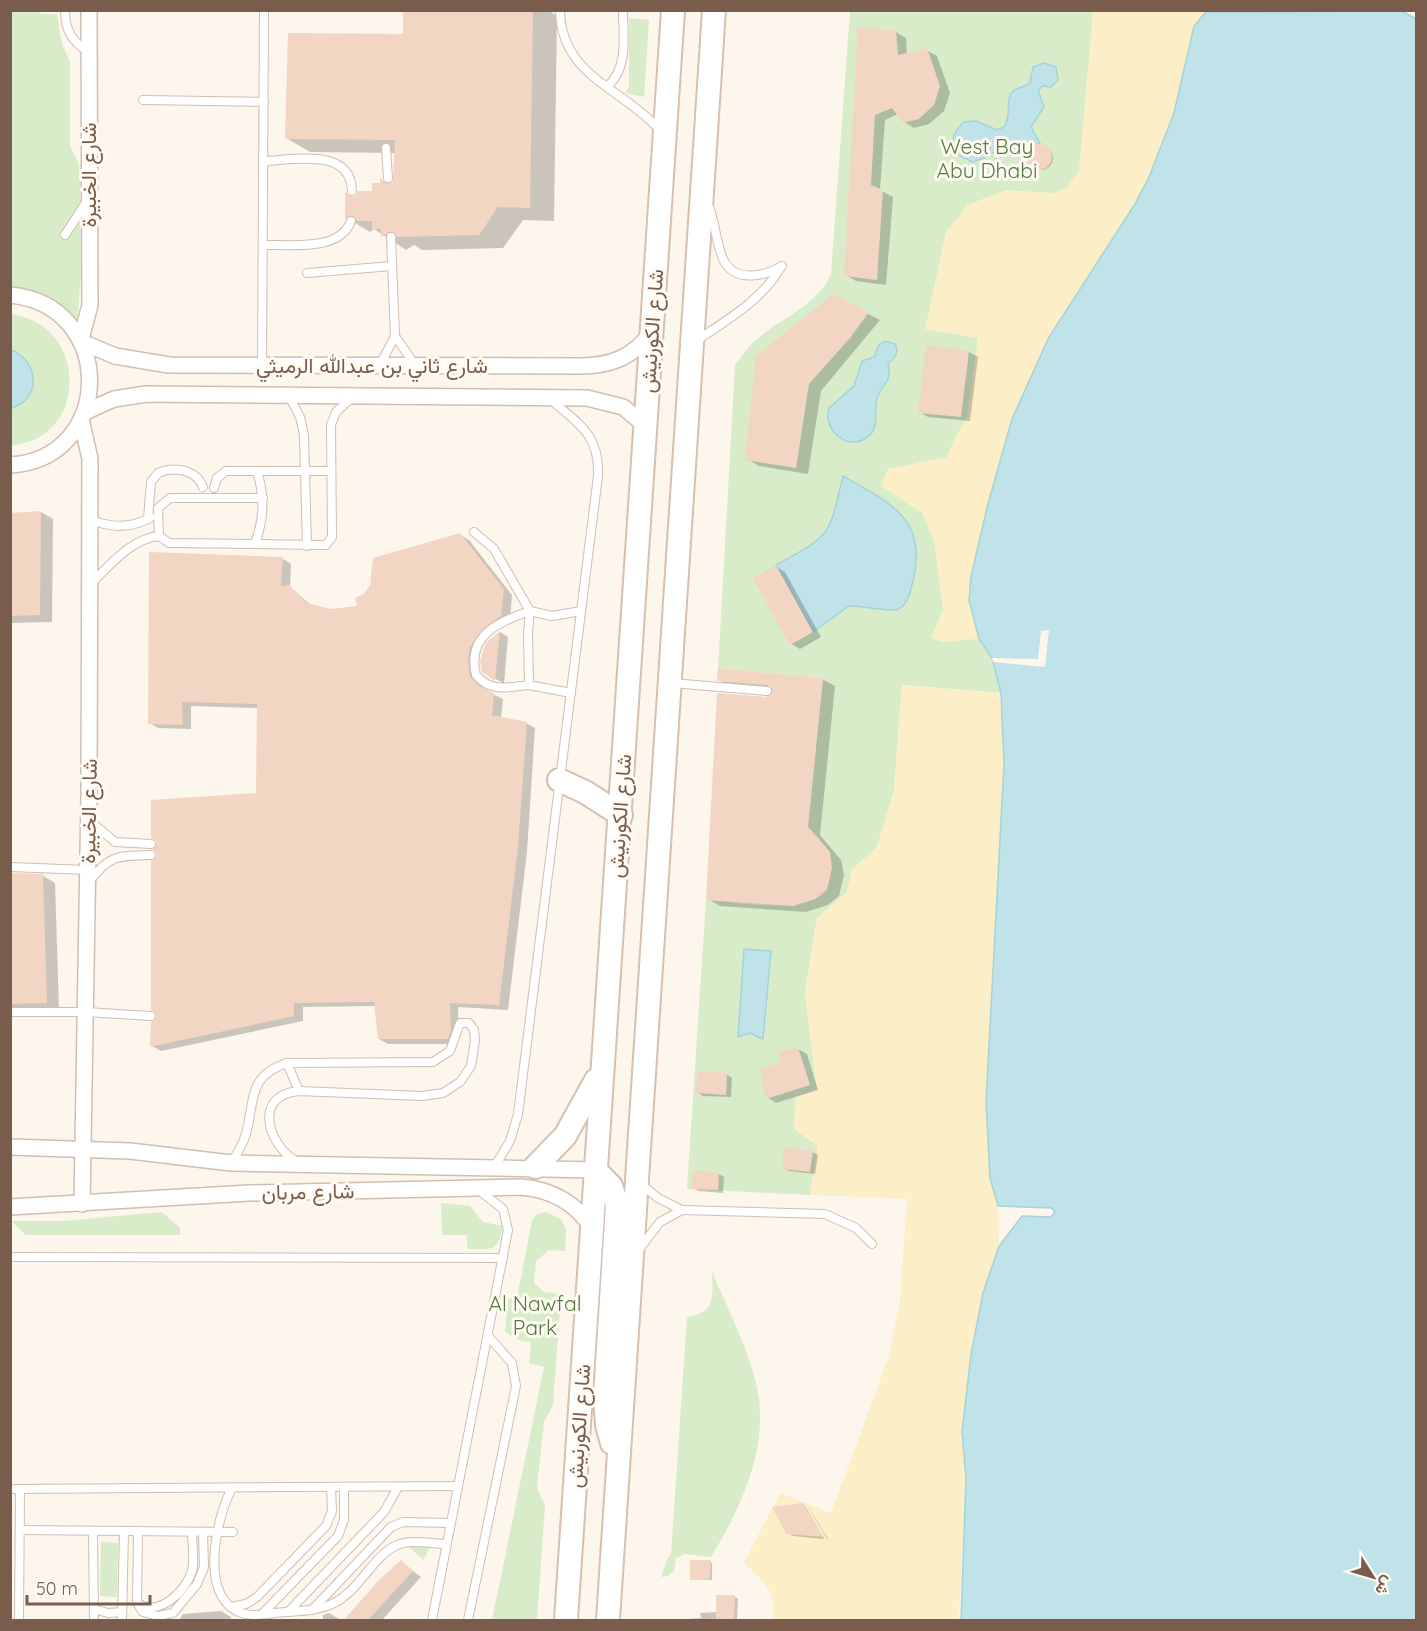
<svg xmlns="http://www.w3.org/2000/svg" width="1427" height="1631" font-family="Quicksand,Vazirmatn,sans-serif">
  <rect width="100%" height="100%" fill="#fdf6ec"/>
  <!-- green -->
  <g fill="#d8ecc9">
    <polygon points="11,11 40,11 41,14 57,14 62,44 70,62 70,146 79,164 80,181 81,275 77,322 48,299 11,289"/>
    <path d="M850 11H1189L1174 113 979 639 992 658 1001 693 902 685 894 791 877 847 852 870 847 892 817 918 805 993 817 1089 794 1129 818 1146 810 1195 687 1189 706 900C733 902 812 916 827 889 829 885 830 879 830 875 835 854 822 841 808 827L823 678 718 668 735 365C740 359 744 352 750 346 775 319 815 310 831 274Z"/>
    <polygon points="629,18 649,20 644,97 625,93 629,86"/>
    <path d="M11 314C90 325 88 441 11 445Z"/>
    <path d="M441 1203 470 1206 483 1222 503 1226C497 1253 493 1249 467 1249V1235H442Z"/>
    <polygon points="162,1212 180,1228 180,1235 26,1235 11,1221 63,1221"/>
    <polygon points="546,1212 561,1219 566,1229 565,1251 549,1250 536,1261 534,1283 544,1292 561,1294 553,1405 544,1422 537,1488 545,1506 537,1620 492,1620 544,1367 529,1363 531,1342 521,1341 505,1332 508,1299 517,1298 532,1220 537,1214"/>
    <path d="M712 1272C727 1307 745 1342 755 1379 772 1442 743 1504 711 1557L684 1554 676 1558 674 1571 668 1576 661 1577 668 1557 671 1555 687 1317C716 1313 713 1296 712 1272Z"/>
    <polygon points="101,1542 118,1543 117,1597 100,1596"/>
    <polygon points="408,1546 431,1546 423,1560"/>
  </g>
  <!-- sand -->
  <g fill="#fcefc7">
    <polygon points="1093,11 1207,11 1194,26 1174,113 1149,177 1135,204 1049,337 1012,419 987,504 971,577 969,600 979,639 942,642 931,638 943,610 934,540 922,513 881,486 888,469 947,457 955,437 967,418 978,338 925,329 946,232 967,205 1006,190 1054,193 1067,187 1079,171"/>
    <path d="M902 685 1001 693 1004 764 986 1102 990 1178 998 1206 999 1246 983 1293 971 1354 962 1432 966 1478 959 1620H773C775 1591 765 1582 744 1563L780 1493 831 1513 888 1359 900 1302 907 1199 810 1195 818 1146 794 1129 795 1098 817 1089 805 993 817 918 847 892 852 870 877 847 894 791Z"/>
  </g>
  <!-- water -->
  <g fill="#bfe3e8" stroke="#a5d3da" stroke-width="1.5">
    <polygon points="1402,11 1416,19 1416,1620 961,1620 966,1478 962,1432 971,1354 983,1293 999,1246 1022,1216 1051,1217 1055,1212 1052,1208 998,1206 990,1178 986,1102 1004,764 1001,693 992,658 979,639 969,600 971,576 988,504 1012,419 1049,337 1135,204 1149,177 1174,113 1194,26 1206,12"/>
    <path d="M1044 63 1056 67 1058 80 1051 87 1043 86 1038 90 1044 107 1031 127 1040 143 1029 148 1026 160C995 137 998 157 972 162L955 153C949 141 955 130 964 122L976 121 997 130 1004 127C1013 114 1004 100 1013 91 1018 87 1025 87 1030 83L1033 67Z"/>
    <path d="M885 341 895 344C900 355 894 357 888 364 892 386 883 380 877 398 873 410 880 424 870 435 850 454 822 431 829 408L854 386 862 361 874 357 879 345Z"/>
    <path d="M11 350C39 360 42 400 11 408Z"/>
    <path d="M843 476C895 505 930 521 911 589 909 596 905 609 895 610 891 611 859 606 849 606L813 632 776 565C833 534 828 537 843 476Z"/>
    <polygon points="744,949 771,951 763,1039 750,1033 738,1037"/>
  </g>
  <!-- pier -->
  <polygon fill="#fdf6ec" points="1049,630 1045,667 993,662 992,658 1038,659 1041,631"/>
  <!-- shadow -->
  <g fill="#0003">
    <polygon points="405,10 548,10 557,16 554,221 523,220 503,248 422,250 414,245 406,250 374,229 370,232 347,218 346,194 354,199 374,193 382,185 382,180 389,185 396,179 396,153 310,152 286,138 404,36"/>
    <polygon points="859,30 896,32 906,38 907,54 926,50 937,56 950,93 944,111 929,124 914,128 904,122 898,114 885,120 880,190 893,197 886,285 856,281 846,275"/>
    <circle cx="1041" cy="158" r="12"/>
    <polygon points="833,296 880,320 821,391 808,474 759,466 747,459"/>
    <polygon points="927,347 969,352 978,357 970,421 928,417 920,412"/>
    <polygon points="41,512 53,519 52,622 10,623 10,514"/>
    <polygon points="460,535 469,540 512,595 510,621 492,632 479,652 477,666 479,683 486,691 503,699 501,719 526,723 535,728 527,852 508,1010 458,1007 459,1036 457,1044 388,1044 379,1039 376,1006 303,1007 303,1021 161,1051 152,1046 257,794 259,708 191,706 191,729 158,728 149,723 283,559 291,564 290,587 312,606 331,611 358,607"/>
    <polygon points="776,567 785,572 821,637 800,649 791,644"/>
    <polygon points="500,632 508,637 504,684 483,671 487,644"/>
    <polygon points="822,679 835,686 820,835 841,860 844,875 839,896 828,905 806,912 720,906 708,899 767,699 775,691 731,687 719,680"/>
    <polygon points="10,875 43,876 55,883 59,1010 10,1011"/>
    <polygon points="798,1049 807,1054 818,1090 776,1103 768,1098 783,1063"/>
    <polygon points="726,1074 732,1078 731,1097 703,1096 697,1092"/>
    <polygon points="812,1152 818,1155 815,1174 789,1171 783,1168"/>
    <polygon points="719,1174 724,1177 723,1193 699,1191 693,1188"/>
    <polygon points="803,1504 805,1506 824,1539 793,1536 787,1533"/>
    <polygon points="808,1507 809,1508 828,1539 827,1539"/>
    <polygon points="401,1562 421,1577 382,1620 346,1620 379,1582"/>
    <polygon points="710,1562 712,1563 712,1580 691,1579"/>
    <polygon points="734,1596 738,1599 737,1620 671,1620 701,1618 700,1613 718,1612"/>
    <polygon points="221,1611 231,1617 231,1620 179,1620 183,1614"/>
    <polygon points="329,1613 339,1619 340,1620 323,1620 323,1615"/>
  </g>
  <!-- building -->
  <g fill="#f3d5c3">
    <polygon points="403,10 533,10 530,208 498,207 479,235 397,237 391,231 381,237 381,229 372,229 372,221 357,221 352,215 345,219 345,192 354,197 358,191 372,191 372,183 380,183 380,178 386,184 393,181 395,140 285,139 288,33 403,34"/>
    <polygon points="858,28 896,30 898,55 927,48 940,86 934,105 919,119 903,123 892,108 875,115 871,185 883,190 877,280 844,276"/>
    <circle cx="1039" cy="157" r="13"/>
    <polygon points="833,294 869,312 850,338 809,384 796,468 745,460 756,356"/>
    <polygon points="926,345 969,351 961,417 918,413"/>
    <polygon points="41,511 40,615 10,616 10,513"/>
    <polygon points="460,533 504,589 501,616 484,628 470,647 468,661 470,676 479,686 494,693 492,715 527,722 518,847 499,1005 450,1003 451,1031 448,1039 378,1039 374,1002 294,1003 294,1016 150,1047 151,1022 157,1016 151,1010 151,861 157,855 153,849 157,842 151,838 151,800 256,793 257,704 182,702 183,725 148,724 149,552 283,557 281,586 289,585 307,603 331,609 357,606 355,598 364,594 370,585 373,558"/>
    <polygon points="776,565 813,632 790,645 753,578"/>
    <polygon points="500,631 495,681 482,672 480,661 486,643"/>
    <polygon points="718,668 823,678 808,827 830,852 832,868 827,889 815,899 793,906 706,900 717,693 766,697 773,691 768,685 717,681"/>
    <polygon points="10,873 43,874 47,1003 10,1004"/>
    <polygon points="798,1047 810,1085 766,1099 760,1069 781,1062 779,1052"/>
    <polygon points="697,1071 727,1073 726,1095 696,1093"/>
    <polygon points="784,1148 813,1150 810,1172 782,1169"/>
    <polygon points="693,1170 719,1173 718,1190 691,1189"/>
    <polygon points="803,1503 812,1519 824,1537 786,1534 772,1507"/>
    <polygon points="401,1560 413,1571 368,1620 344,1620 378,1581"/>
    <polygon points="690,1560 711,1560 710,1579 690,1580"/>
    <polygon points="716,1595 735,1595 734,1620 716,1620"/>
  </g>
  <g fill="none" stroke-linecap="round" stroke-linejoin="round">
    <defs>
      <g id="service">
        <path d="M65 10C65 30 72 42 89 52"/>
        <path d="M560 10C561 76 621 87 660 130"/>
        <path d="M608 86C629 66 623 37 623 10"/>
        <polyline points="143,100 264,102"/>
        <polyline points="386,148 388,178"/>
        <path d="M263 161C294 160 351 147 352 191"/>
        <path d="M709 207C716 224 716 246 724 261 736 283 765 276 782 266"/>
        <polyline points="65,235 87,201"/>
        <path d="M263 245C290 244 340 252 351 221"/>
        <polyline points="307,273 392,266"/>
        <polyline points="395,336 415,365"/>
        <path d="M696 341C727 320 762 300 781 267"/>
        <polyline points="380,365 395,336 391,237"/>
        <polyline points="262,366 264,10"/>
        <polyline points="289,396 300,417 304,435 307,546"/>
        <polyline points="214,488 217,478 226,471 331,471"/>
        <polyline points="263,498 170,498 158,508 159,536 169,543 326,545 332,537 331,425 336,412 351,398"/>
        <path d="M89 519C110 528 131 529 151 517"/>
        <path d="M148 519 151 482 158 473C173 466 196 469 203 487"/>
        <polyline points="474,532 494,549 530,611 552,616 581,611"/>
        <path d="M255 544C264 519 265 497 257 471"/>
        <path d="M90 584C111 565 130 539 159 536"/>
        <polyline points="672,683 767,691"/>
        <path d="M529 685C509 687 491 693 476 675 466 635 500 621 530 611L528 633 529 685 571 693"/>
        <polyline points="89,820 115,842 151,844"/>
        <polyline points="10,867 88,870"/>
        <path d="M89 882C110 854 118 856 151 855"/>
        <polyline points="10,1012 86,1012 151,1016"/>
        <polyline points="287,1063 299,1091"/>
        <path d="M231 1163C237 1154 243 1144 246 1134 255 1101 247 1076 287 1063L433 1062 450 1051 460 1023H469L474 1030 475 1040 471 1066 460 1082 443 1093 422 1096 299 1091C253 1095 267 1144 296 1161"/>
        <path d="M495 1166 510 1141 518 1114 598 476C600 435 579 424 551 400"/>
        <polyline points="640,1183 658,1198 682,1210 825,1214 856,1228 872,1244"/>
        <polyline points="640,1248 660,1222 682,1210"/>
        <polyline points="10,1257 503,1258"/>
        <path d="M232 1488C216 1518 199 1595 239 1612 253 1618 270 1613 285 1612 301 1611 318 1611 334 1603 359 1591 373 1556 397 1545 411 1539 431 1544 447 1544"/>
        <polyline points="10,1489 458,1486"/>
        <polyline points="20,1530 233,1532"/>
        <polyline points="93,1531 94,1620"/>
        <polyline points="138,1531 137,1603 143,1612 158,1616 173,1613 197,1584 204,1567 203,1532"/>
        <path d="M137 1603C159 1618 186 1591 192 1571 195 1559 192 1544 192 1532"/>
        <polyline points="231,1607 246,1604 257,1597 326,1526 332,1511 331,1487"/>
        <polyline points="94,1609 108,1613 122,1612"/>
        <polyline points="312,1610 391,1527 403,1522 451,1523"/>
        <polyline points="288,1612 384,1512 398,1487"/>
        <polyline points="262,1614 338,1536 344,1520 344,1487"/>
        <polyline points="19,1620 20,1489"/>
        <polyline points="122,1620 124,1531"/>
        <polyline points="432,1620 508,1230 503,1209 480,1191"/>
        <polyline points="468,1620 516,1386 512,1363 488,1336"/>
      </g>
      <g id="minor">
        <path d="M10 295C117 305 115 459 10 465"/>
        <polyline points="81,339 90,305 89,10"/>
        <path d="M82 342 115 356 169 365 580 366C611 366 634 357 652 331"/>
        <polyline points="85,412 114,399 146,394 587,398 623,407 646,426"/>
        <polyline points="81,419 90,459 89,793 82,1204"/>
        <polyline points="10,1147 130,1151 231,1163 595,1170"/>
        <path d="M10 1207 249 1193 522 1187C552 1190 575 1202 592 1228"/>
      </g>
      <g id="secondary">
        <polyline points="559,780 585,792 621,815"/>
        <polyline points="535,1167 565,1136 596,1080"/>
        <polyline points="595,1170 611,1186 617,1204 605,1396 607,1425 612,1443"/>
        <polyline points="566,1620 673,10"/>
        <polyline points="608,1620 714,10"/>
      </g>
    </defs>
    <!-- service casing -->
    <use href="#service" stroke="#d1beb0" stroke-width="10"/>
    <!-- minor casing -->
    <use href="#minor" stroke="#d1beb0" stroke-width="18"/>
    <!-- secondary casing -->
    <use href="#secondary" stroke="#d6c0b0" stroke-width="26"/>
    <!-- service -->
    <use href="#service" stroke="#fff" stroke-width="8"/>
    <!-- minor -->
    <use href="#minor" stroke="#fff" stroke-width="15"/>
    <!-- secondary -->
    <use href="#secondary" stroke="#fff" stroke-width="22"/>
  </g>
  <g text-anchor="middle" stroke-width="6" stroke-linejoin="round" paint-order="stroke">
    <!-- park labels -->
    <g font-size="21" fill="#537a41" stroke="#fffaf3">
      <text x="987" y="154">West Bay<tspan x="987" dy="24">Abu Dhabi</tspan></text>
      <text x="535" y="1311">Al Nawfal<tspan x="535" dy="24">Park</tspan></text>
    </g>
    <!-- street labels -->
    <g font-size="21" fill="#7a5c4d" stroke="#fffaf3">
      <text transform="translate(89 175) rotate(-90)" y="7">شارع الخبيرة</text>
      <text transform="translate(652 331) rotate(-86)" y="7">شارع الكورنيش</text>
      <text x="372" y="373">شارع ثاني بن عبدالله الرميثي</text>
      <text transform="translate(89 811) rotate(-89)" y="7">شارع الخبيرة</text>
      <text transform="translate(620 816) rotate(-86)" y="7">شارع الكورنيش</text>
      <text transform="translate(308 1192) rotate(-1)" y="7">شارع مربان</text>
      <text transform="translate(579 1426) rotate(-86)" y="7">شارع الكورنيش</text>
    </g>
  </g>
  <!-- border -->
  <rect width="1427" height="1631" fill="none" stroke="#7a5c4d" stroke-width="24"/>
  <!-- north arrow -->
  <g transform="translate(1373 1577) rotate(127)" stroke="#fffaf3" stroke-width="4.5" paint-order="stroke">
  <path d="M0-4.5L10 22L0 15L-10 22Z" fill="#7a5c4d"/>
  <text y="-9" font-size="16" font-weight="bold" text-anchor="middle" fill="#7a5c4d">ش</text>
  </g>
  <!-- scale -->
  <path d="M27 1595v9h123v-9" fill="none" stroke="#7a5c4d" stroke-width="3"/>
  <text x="36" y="1595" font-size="18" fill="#7a5c4d" stroke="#fffaf3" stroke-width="4.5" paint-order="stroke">50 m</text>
</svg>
